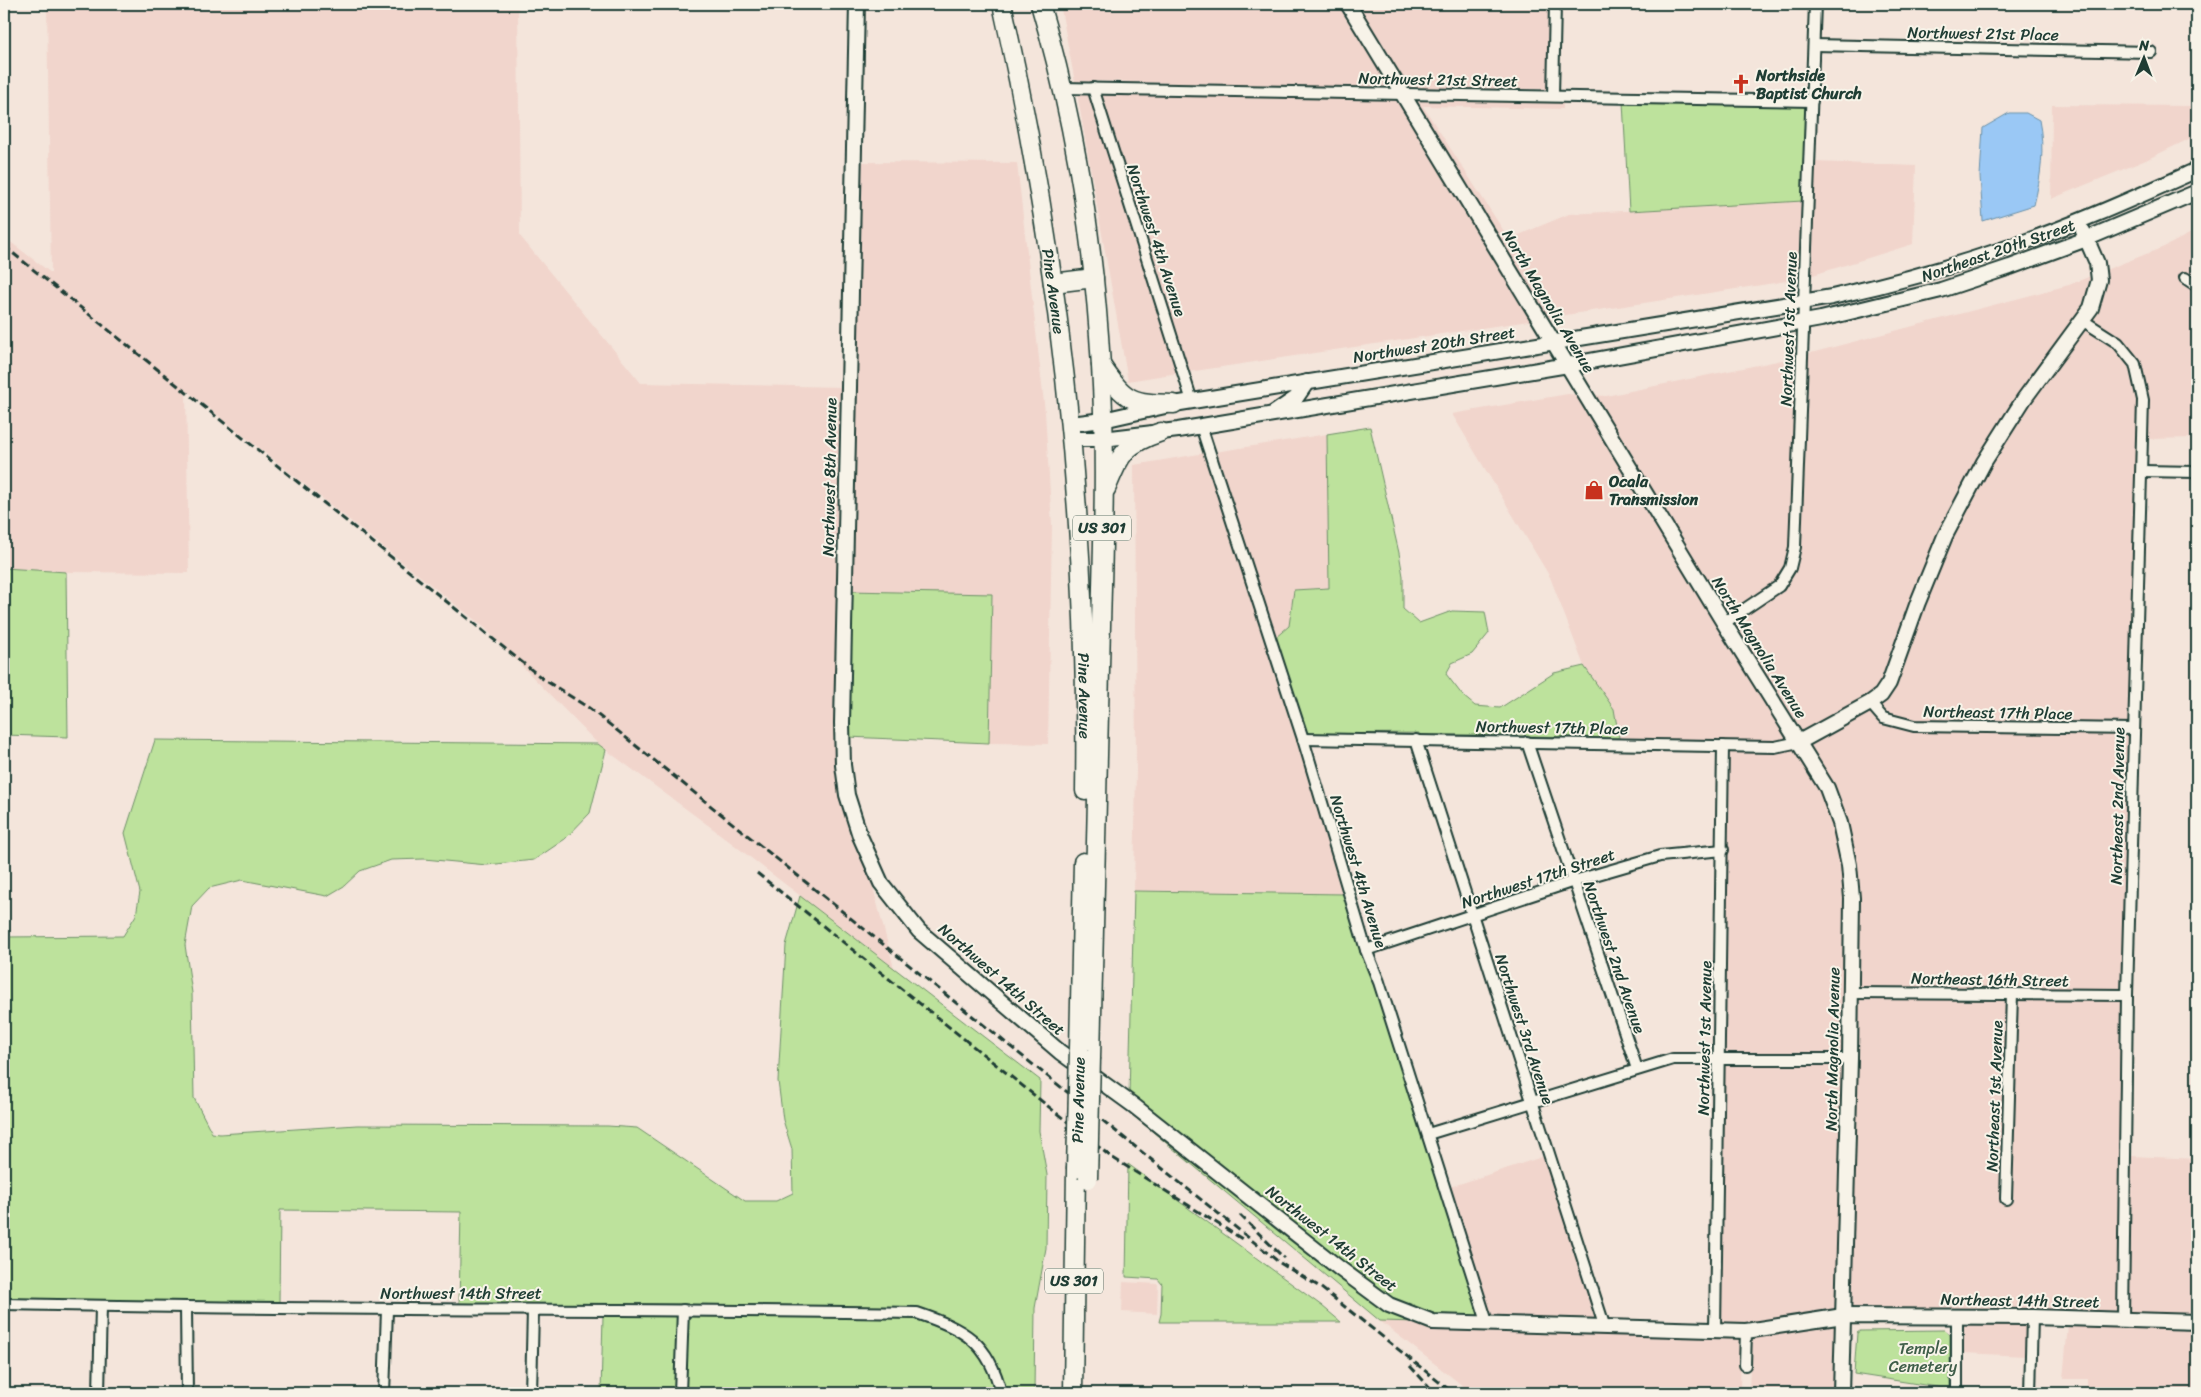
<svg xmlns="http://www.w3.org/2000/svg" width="2201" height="1397" font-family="Sriracha,sans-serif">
  <rect width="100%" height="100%" fill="#f4e5db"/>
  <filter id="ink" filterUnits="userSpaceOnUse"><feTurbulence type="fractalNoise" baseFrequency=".02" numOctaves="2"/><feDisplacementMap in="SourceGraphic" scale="10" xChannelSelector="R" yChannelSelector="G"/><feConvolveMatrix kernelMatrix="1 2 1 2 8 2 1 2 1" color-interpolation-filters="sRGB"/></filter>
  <g filter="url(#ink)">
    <!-- built -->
    <g fill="#f1d5cc">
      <polygon points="47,4 518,4 520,236 641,383 844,387 837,723 869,872 894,968 716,831 598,744 485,628 186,390 189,573 66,572 4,568 4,237 51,273"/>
      <polygon points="1060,4 1342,4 1392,88 1096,81 1075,82"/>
      <polygon points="1354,4 1550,4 1548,89 1404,88"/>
      <polygon points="1077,93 1090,93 1178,373 1128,381"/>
      <polygon points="1100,94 1399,99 1535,320 1188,372"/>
      <polygon points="1411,99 1563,101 1563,109 1423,106 1509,239 1569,214 1803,201 1800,279 1546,318"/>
      <polygon points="2052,105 2197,106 2197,135 2146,160 2051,199"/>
      <polygon points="858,162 1017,163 1045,412 1052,525 1048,744 989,743 992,595 849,591"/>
      <polygon points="1815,162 1916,166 1913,244 1810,276"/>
      <polygon points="2197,230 2197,280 2184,271 2179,280 2197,293 2197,438 2147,439 2148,400 2140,362 2120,338 2090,318 2103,271 2164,247"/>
      <polygon points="2093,275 2087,305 1980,460 1890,668 1877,691 1801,736 1731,625 1781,590 1794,569 1800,547 1807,354 2069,285"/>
      <polygon points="2084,327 2115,347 2131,366 2139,400 2130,724 1915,720 1885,714 1878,704 1921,609 1950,539 1988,466 2028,402"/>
      <polygon points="1797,357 1790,546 1785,566 1775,582 1726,616 1592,395 1606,396"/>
      <polygon points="1568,394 1580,395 1791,738 1775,742 1619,738 1614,709 1584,666 1550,577 1452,414"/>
      <polygon points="1327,434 1329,588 1294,590 1289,626 1275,638 1215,452"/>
      <polygon points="1205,453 1298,740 1344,894 1134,891 1136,767 1134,465"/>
      <polygon points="1869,710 1881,724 1914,731 2129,735 2123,990 1856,987 1854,864 1807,745"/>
      <polygon points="1797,749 1823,790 1835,825 1844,866 1847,898 1846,1054 1724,1053 1728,751 1775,753"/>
      <polygon points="1856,998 2007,1000 2001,1204 2010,1204 2016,1000 2123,1001 2118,1313 1848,1311"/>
      <polygon points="1724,1064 1845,1065 1838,1312 1746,1325 1720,1325"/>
      <polygon points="1545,1156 1598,1323 1491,1320 1450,1187"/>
      <polygon points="2131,1156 2197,1159 2197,1317 2128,1314"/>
      <polygon points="1123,1282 1158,1284 1157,1314 1122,1312"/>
      <polygon points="1380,1321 1417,1322 1485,1332 1741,1336 1740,1393 1472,1393"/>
      <polygon points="1962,1322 2027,1322 2026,1356 1962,1353"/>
      <polygon points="2036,1322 2197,1328 2197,1393 2087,1393 2087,1379 2063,1379 2068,1325 2036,1324"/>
      <polygon points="1838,1323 1836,1393 1749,1393 1751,1336"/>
    </g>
    <!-- green -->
    <g fill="#bde29c" stroke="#6e9068">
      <polygon points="1623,102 1807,106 1803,201 1629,211"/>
      <polygon points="1370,427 1399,553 1403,576 1403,609 1419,623 1452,611 1485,612 1489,633 1472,654 1452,663 1446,674 1463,696 1475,706 1500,708 1554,673 1584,666 1614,709 1619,738 1530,736 1529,735 1419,735 1419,733 1306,734 1275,638 1289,626 1294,590 1329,588 1327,434"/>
      <polygon points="4,568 66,572 68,737 4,735"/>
      <polygon points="849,591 992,594 989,743 847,737"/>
      <path d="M155 740 598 744 606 750 590 813 565 839 534 860 487 865 424 859 391 860 360 871 344 886 327 896 242 880 209 888 192 906 185 945 192 993 194 1098 212 1133 220 1134 357 1125 608 1126 637 1128 745 1201H776L793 1193 792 1149 783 1120 778 1081 786 945 800 896 1040 1080 1039 1131 1047 1175 1046 1248 1035 1308 1034 1393H1006C992 1336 965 1323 914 1307L679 1304 459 1305 461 1212 280 1210 279 1303 4 1299V937L123 936 136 915 140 892 125 833Z"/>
      <polygon points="1134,891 1344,894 1363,956 1375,984 1481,1319 1434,1317 1391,1300 1129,1096"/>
      <polygon points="1129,1109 1417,1322 1380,1321 1129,1112"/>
      <polygon points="1128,1164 1322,1306 1341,1322 1159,1322 1161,1314 1162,1284 1158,1279 1126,1277"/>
      <polygon points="678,1315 676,1393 601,1393 603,1316"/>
      <path d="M688 1315 916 1319C960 1333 984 1346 995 1393H685Z"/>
      <polygon points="1944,1330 1950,1335 1950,1389 1854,1374 1857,1333 1860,1331"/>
    </g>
    <!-- water -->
    <path fill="#9ac8f5" stroke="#6990a8" d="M2009 113H2026L2039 120C2045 149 2041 176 2034 205L1983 221 1980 176 1983 128Z"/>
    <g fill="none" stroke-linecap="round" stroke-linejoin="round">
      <defs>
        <g id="street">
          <polyline points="1814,45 2151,52"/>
          <polyline points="1062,88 1812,101"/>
          <polyline points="1093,88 1192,401"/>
          <polyline points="1553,95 1555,4"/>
          <polyline points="2185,278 2197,286"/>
          <polyline points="2082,320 2118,343 2135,364 2143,400 2127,995 2123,1319"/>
          <polyline points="1201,426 1303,739 1366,950 1379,982 1488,1325"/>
          <polyline points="2142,471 2197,472"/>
          <polyline points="1724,623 1779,586 1790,568 1795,547 1815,4"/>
          <polyline points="1870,703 1883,718 1914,726 2134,729"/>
          <polyline points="1303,739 1775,747 1799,742"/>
          <polyline points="1416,740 1605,1328"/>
          <polyline points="1527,742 1637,1069"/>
          <polyline points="1366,950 1574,881 1660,856 1723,850"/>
          <polyline points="1851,993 2127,995"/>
          <polyline points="1428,1134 1673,1059 1850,1059"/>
          <polyline points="2006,1199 2012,994"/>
          <path d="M4 1304C308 1311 613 1308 917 1313 964 1329 989 1342 1001 1393"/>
          <polyline points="186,1308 187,1393"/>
          <polyline points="1715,1330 1723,746"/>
          <polyline points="1745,1365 1746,1331"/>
          <polyline points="99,1393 101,1306"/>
          <polyline points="384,1393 387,1310"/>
          <polyline points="531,1393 533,1310"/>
          <polyline points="680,1393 683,1310"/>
          <polyline points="1957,1393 1957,1316"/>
          <polyline points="2030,1393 2032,1317"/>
        </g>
        <g id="secondary">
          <polyline points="857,4 842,723 843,765 847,795 860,836 881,883 919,931 1060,1052 1133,1105 1339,1268 1389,1305 1433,1322 1746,1331 1843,1316 2032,1317 2197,1322"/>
          <polyline points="1348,4 1724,623 1827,788 1840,823 1849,865 1852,898 1850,1059 1841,1393"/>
          <polyline points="1274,413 1296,398 1307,382"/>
          <path d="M1071 424 1103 420 1174 404 1832 297C1890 284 1948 268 2004 249 2070 227 2134 198 2197 170"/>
          <polyline points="1072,439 1103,439 1178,430 1568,365 1821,319 1941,290 2010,267 2081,241 2197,192"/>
          <polyline points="1799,742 1870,703 1881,695 1889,683 1918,602 1945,536 1984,462 2024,399 2091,308 2099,280 2097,263 2083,231"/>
        </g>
        <g id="highway">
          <path id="s1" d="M1002 4C1060 262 1089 526 1085 791"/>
          <path d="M1040 4C1075 121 1094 244 1101 366 1107 466 1102 568 1100 669 1097 799 1094 929 1091 1058"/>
          <polyline points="1053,283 1094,278"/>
          <path d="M1101 365C1126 402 1131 403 1174 404"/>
          <path d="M1106 489C1121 454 1123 445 1161 432"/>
          <polyline points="1079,1049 1083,862"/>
          <polyline points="1073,1393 1076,1169"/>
        </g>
      </defs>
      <!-- street casing -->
      <use href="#street" stroke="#1f3d34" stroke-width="14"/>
      <!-- secondary casing -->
      <use href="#secondary" stroke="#1f3d34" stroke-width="18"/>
      <!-- highway casing -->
      <use href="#highway" stroke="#1f3d34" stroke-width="21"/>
      <!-- street -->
      <use href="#street" stroke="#f7f3e8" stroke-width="10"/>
      <!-- secondary -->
      <use href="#secondary" stroke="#f7f3e8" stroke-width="14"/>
      <!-- highway -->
      <use href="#highway" stroke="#f7f3e8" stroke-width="18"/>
      <!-- rail -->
      <g stroke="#1f3d34" stroke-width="3" stroke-dasharray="8 4" stroke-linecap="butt">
        <polyline points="4,246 543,679 589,708 1280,1263 1320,1287 1453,1393"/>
        <polyline points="757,873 1110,1156 1242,1239"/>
        <polyline points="1240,1215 1284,1258"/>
        <polyline points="1410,1366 1435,1393"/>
      </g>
      <defs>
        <g id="highway-bridge">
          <path id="s2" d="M1076 1169 1079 1049"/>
          <polyline points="1088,1179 1091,1058"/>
        </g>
      </defs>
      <!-- highway-bridge casing -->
      <use href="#highway-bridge" stroke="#1f3d34" stroke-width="21" stroke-linecap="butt"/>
      <!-- highway-bridge -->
      <use href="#highway-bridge" stroke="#f7f3e8" stroke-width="18"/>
    </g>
  </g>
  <!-- icons -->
  <defs>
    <symbol id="church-bare" viewBox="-9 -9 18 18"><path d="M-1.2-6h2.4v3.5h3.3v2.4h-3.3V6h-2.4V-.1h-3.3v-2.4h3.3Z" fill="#c8321e" stroke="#f7f3e8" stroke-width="2.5" paint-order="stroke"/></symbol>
    <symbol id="shop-bare" viewBox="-9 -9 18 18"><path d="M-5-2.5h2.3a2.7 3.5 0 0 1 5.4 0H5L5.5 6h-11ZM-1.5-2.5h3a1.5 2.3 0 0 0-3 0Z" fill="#c8321e" stroke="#f7f3e8" stroke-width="2.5" paint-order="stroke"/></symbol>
  </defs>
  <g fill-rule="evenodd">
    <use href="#church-bare" x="1727" y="70" width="28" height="28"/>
    <use href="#shop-bare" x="1580" y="476" width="28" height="28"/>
  </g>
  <g text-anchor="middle" stroke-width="4" stroke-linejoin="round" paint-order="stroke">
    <!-- shield labels -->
    <g fill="#f7f3e8" stroke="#60746a" stroke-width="1">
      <rect x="1073" y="515.5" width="58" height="25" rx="4"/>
      <rect x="1045" y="1268.5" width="58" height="25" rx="4"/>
    </g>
    <g font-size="15" font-weight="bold" fill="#1f3d34">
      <text x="1102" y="533">US 301</text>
      <text x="1074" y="1286">US 301</text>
    </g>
    <!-- street labels -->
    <g font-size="16" fill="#1f3d34" stroke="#f7f3e8">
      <text transform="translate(1983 33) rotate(1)" y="6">Northwest 21st Place</text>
      <text transform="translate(1438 79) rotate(1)" y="6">Northwest 21st Street</text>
      <text transform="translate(1157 240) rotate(72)" y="6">Northwest 4th Avenue</text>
      <text transform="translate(1998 250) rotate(-19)" y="6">Northeast 20th Street</text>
      <text dy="6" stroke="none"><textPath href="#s1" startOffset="292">Pine Avenue</textPath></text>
      <text transform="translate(1549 301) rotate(59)" y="6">North Magnolia Avenue</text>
      <text transform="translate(1788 329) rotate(-88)" y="6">Northwest 1st Avenue</text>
      <text transform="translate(1434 344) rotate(-9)" y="6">Northwest 20th Street</text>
      <text transform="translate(829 477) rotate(-89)" y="6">Northwest 8th Avenue</text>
      <text transform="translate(1760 647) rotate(58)" y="6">North Magnolia Avenue</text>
      <text dy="6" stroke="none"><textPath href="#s1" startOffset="698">Pine Avenue</textPath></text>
      <text transform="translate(1998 712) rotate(1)" y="6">Northeast 17th Place</text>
      <text transform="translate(1552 727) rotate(1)" y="6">Northwest 17th Place</text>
      <text transform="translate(2117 806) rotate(-89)" y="6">Northeast 2nd Avenue</text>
      <text transform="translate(1359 871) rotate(73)" y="6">Northwest 4th Avenue</text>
      <text transform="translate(1538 878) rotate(-18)" y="6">Northwest 17th Street</text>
      <text transform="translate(1615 957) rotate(71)" y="6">Northwest 2nd Avenue</text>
      <text transform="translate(1002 979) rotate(41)" y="6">Northwest 14th Street</text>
      <text transform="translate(1990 979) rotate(1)" y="6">Northeast 16th Street</text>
      <text transform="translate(1525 1029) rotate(72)" y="6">Northwest 3rd Avenue</text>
      <text transform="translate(1704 1038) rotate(-89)" y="6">Northwest 1st Avenue</text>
      <text transform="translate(1832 1049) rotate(-89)" y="6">North Magnolia Avenue</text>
      <text transform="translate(1994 1096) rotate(-88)" y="6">Northeast 1st Avenue</text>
      <text dy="6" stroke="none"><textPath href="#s2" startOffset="69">Pine Avenue</textPath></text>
      <text transform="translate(1332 1238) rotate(38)" y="6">Northwest 14th Street</text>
      <text x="461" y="1299">Northwest 14th Street</text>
      <text transform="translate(2020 1300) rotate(1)" y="6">Northeast 14th Street</text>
    </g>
    <!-- poi labels -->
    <g font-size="16" font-weight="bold" fill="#1f3d34" stroke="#f7f3e8" text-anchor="start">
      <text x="1756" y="81">Northside<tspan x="1756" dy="18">Baptist Church</tspan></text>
      <text x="1609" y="487">Ocala<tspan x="1609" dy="18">Transmission</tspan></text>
    </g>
    <!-- park labels -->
    <g font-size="16" fill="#3f5e49" stroke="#f7f3e8">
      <text x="1923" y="1354">Temple<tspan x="1923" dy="18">Cemetery</tspan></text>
    </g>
  </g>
  <!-- margin -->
  <rect width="2201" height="1397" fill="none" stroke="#f7f3e8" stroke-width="20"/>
  <rect x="10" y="10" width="2181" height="1377" fill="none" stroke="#1f3d34" stroke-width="2" filter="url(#ink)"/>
  <!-- north arrow -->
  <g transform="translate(2144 58) rotate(1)" stroke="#f7f3e8" stroke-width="4" paint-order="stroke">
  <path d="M0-4L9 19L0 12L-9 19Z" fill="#1f3d34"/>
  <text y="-8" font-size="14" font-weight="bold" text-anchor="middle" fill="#1f3d34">N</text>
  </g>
</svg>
